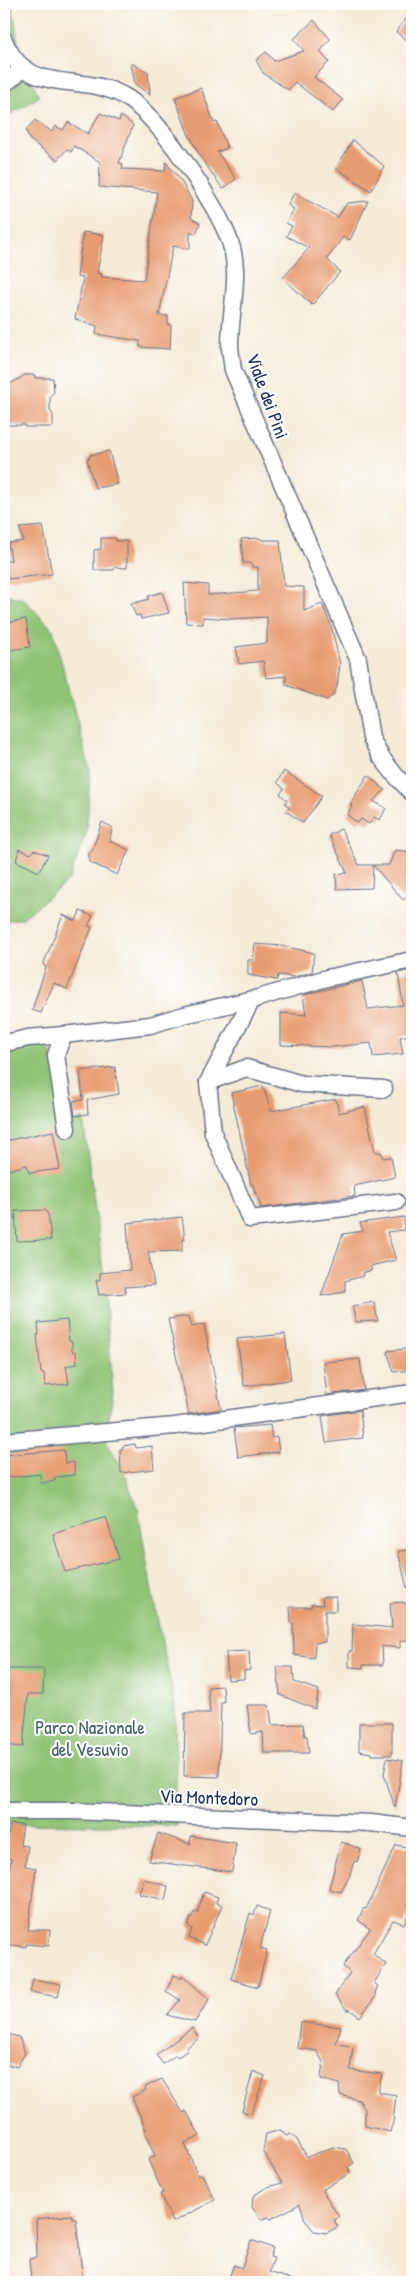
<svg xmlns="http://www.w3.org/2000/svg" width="416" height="2286" font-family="'Patrick Hand',sans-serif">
  <rect width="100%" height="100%" fill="#fff"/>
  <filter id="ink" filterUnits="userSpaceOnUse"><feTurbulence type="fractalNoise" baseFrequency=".02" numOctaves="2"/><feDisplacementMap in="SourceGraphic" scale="10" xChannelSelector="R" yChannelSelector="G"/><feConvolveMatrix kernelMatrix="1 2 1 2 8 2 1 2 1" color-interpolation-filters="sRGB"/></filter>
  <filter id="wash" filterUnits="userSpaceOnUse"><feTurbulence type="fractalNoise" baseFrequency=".0096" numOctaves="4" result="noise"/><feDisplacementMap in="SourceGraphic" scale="20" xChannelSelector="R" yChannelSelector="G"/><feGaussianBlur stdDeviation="1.12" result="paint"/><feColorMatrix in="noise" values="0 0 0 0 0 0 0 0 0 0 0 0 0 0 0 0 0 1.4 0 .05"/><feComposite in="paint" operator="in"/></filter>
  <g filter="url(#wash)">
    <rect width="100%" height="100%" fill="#f4ead6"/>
    <!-- green -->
    <g fill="#90c374" stroke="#567969">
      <polygon points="4,4 12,4 19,48 39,97 4,118"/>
      <polygon points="4,594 24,599 53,630 90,770 87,831 69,880 23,918 4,921"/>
      <polygon points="47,1043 73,1122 83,1118 104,1278 113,1392 106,1440 124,1472 138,1510 152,1592 175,1705 177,1826 4,1824 4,1051"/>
    </g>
    <g id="blocks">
      <!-- building -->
      <g fill="#e79b70">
        <polygon points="412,11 412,44 396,32"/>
        <polygon points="314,20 330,39 320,52 329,62 314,77 343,100 333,112 295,82 288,90 263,73 256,60 266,52 274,61 304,51 294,39"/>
        <polygon points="131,63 148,72 150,95 135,84"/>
        <polygon points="201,88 214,123 217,122 227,148 217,152 236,179 223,189 201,158 188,133 175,98"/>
        <polygon points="100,113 119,121 121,116 133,125 119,163 123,164 122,169 165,171 166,162 181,181 192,201 191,218 200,223 196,234 190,231 190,249 173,246 159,316 168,316 168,324 171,325 170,349 140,347 140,341 96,334 97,326 75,319 83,278 77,277 83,232 104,235 97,273 102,274 101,277 144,280 157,192 99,187 100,162 74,146 71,152 67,149 57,160 30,140 26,130 35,120 52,132 55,126 63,130 68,122 88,134"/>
        <polygon points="353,140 384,166 371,191 336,168"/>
        <polygon points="294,193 338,217 347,203 368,201 350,240 343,237 327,259 340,272 312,305 283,278 309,248 286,236 292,226 286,223 294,209 288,205"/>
        <polygon points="25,375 35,375 35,378 53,378 54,392 50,396 50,410 53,415 53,427 25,427 25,425 7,425 7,398 4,398 4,388"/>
        <polygon points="109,451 118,484 95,488 87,459 90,458 90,455"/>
        <polygon points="43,526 52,574 8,579 4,562 11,560 8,543 23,541 20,528"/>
        <polygon points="101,538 116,538 116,541 127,541 127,568 115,567 114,570 94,570 94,550 101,549"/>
        <polygon points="260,538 261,540 280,540 284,586 304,587 304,611 322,604 331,625 340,664 337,686 334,694 327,700 286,685 286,676 266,678 263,661 239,664 236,647 267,643 267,617 230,619 203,617 203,624 186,623 184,583 208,585 208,595 258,591 258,567 252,567 251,563 243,563 241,539"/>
        <polygon points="162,592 169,613 141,619 140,615 136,616 131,604 149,599 148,596"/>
        <polygon points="26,619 30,647 4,651 4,623"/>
        <polygon points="284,771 322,796 303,823 286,811 289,807 285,804 287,800 280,794 284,789 277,782"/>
        <polygon points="368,775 385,790 373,801 386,808 380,820 374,817 369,824 361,819 358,823 347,815 352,806 350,804"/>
        <polygon points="102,822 112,827 110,841 129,850 117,875 89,862 89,854 92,851"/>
        <polygon points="341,829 359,865 373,865 372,888 337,889 336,874 347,873 329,835"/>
        <polygon points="19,849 31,854 34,850 48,855 39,872 16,861"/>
        <polygon points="395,850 412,852 412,893 403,900 373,865 389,865"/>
        <polygon points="80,911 93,916 88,926 92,927 67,989 54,983 41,1013 32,1010 46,967 43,965 63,915 76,921"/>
        <polygon points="255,944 283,946 314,953 312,972 294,977 278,975 277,980 248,975 248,960 253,960"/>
        <polygon points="412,970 412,1035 400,1037 403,1054 373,1057 371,1043 333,1047 281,1045 281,1013 306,1015 303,995 362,981 368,1009 403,1005 398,973"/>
        <polygon points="115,1067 119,1094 87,1100 88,1114 75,1116 73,1101 83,1100 80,1071"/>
        <polygon points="263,1086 271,1111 336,1099 339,1113 365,1107 375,1152 381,1152 383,1158 391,1157 395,1177 354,1186 355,1196 261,1208 257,1193 255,1194 253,1185 251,1185 231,1093"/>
        <polygon points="53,1131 60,1169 29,1173 27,1165 4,1171 4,1141"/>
        <polygon points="45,1210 48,1214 51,1240 17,1241 15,1211"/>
        <polygon points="182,1217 185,1240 182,1240 182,1251 148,1252 154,1285 125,1287 126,1293 99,1295 96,1280 100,1280 100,1273 130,1270 127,1223"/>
        <polygon points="404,1217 404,1230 387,1232 396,1260 370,1266 372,1270 362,1273 363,1276 345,1281 345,1292 321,1296 343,1234 363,1231 360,1223"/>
        <polygon points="374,1302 378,1321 356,1322 352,1306"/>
        <polygon points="189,1316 192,1327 204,1324 221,1409 189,1414 168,1319"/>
        <polygon points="67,1320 69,1341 72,1342 72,1351 76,1352 77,1364 66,1366 69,1384 45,1386 44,1373 41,1373 37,1335 39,1335 38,1323"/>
        <polygon points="285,1334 291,1380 244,1386 237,1339"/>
        <polygon points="412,1348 412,1370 394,1372 387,1351"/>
        <polygon points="360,1359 364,1390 327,1395 323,1362"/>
        <polygon points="360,1410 363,1438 326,1443 322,1416"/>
        <polygon points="270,1425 272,1438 277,1437 279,1452 238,1457 234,1428"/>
        <polygon points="135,1444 136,1448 152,1446 154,1469 121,1473 120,1449 122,1449 123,1446"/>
        <polygon points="64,1450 65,1463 74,1462 75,1475 55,1477 55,1481 41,1483 40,1474 4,1478 4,1455"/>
        <polygon points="106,1517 119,1559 65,1572 53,1534"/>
        <polygon points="412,1550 412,1587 407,1588 398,1551"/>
        <polygon points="322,1597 336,1597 336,1611 325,1611 325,1642 315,1643 314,1658 294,1655 293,1623 291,1623 290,1607 311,1607 312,1604 323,1605"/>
        <polygon points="404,1602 404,1604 412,1603 412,1639 400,1641 400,1648 382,1646 383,1665 363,1665 363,1668 349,1667 349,1651 352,1651 353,1624 392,1628 390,1603"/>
        <polygon points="249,1651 250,1670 244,1671 244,1679 228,1680 226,1652"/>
        <polygon points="277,1667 293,1667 294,1682 319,1690 315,1709 280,1695"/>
        <polygon points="5,1669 44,1669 43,1694 28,1694 23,1747 4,1745"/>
        <polygon points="223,1686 224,1702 221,1702 219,1777 184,1776 185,1713 210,1713 208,1687"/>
        <polygon points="247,1705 269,1705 272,1725 303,1724 305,1736 307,1736 309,1753 264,1753 263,1732 251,1734"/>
        <polygon points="359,1723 392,1723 392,1755 372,1755 372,1753 359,1751"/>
        <polygon points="387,1758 403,1761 395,1808 384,1774"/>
        <polygon points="10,1824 23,1825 20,1845 28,1846 25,1866 36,1868 28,1930 50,1930 49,1946 26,1944 26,1947 4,1944 4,1891 5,1891 11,1859 5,1858"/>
        <polygon points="158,1833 190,1844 191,1836 236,1843 232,1872 149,1861"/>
        <polygon points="341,1842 361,1849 357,1862 354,1861 350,1875 341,1892 329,1889"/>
        <polygon points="396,1845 412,1848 412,1905 404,1924 393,1920 373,1954 386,1964 374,1983 378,1986 375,1993 376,1996 360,2017 349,2009 348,2011 335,1995 350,1973 343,1966 370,1929 358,1920 364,1908 366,1909"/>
        <polygon points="144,1879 168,1886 165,1900 139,1894"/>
        <polygon points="204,1892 218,1897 216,1903 222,1905 205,1945 189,1938 192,1929 188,1925 194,1912 197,1913"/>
        <polygon points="257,1906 270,1911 260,1948 267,1950 258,1987 231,1979 250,1913 254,1915"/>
        <polygon points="174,1975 181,1978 182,1975 209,1999 195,2022 167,2015 180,2000 166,1991"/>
        <polygon points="33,1979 61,1984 58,1997 30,1992"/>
        <polygon points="300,2022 341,2027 336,2043 353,2047 350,2070 382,2074 378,2092 396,2095 393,2122 390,2132 365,2126 365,2109 359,2100 340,2095 339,2084 321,2079 323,2062 317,2051 297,2048"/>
        <polygon points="192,2028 199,2038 186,2048 188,2050 178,2057 176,2055 163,2064 156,2055"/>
        <polygon points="4,2033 19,2037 25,2053 17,2067 4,2064"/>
        <polygon points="253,2071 265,2076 251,2114 242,2111"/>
        <polygon points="162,2079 183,2113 186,2111 200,2136 185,2144 198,2176 202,2174 215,2200 173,2222 160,2194 163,2193 148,2160 155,2156 144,2132 146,2130 132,2097 146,2090 145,2087"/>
        <polygon points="281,2130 286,2136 290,2134 296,2138 307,2157 333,2147 346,2149 354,2163 348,2167 350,2173 322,2190 339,2217 334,2220 338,2227 326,2233 314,2231 305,2220 300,2204 271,2219 268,2217 261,2220 252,2207 253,2196 267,2187 282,2183 263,2151 266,2134"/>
        <polygon points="72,2215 72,2219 76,2219 83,2282 49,2282 48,2278 31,2280 29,2259 37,2257 36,2219"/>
        <polygon points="251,2240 273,2248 270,2257 274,2258 269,2272 293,2280 292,2282 227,2282 234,2265 242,2268"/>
      </g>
    </g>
  </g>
  <g filter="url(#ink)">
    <use href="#blocks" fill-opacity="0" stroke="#677088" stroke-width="1"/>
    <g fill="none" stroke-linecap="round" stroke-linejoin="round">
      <defs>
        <g id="minor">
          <path d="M4 40C27 98 79 71 124 96 157 113 218 206 230 242 242 274 229 315 230 348 231 355 232 363 233 370L358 659 371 738 381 757 395 775 412 793"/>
          <polyline points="4,84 16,75 20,67"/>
          <polyline points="252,1000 208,1082 213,1133 250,1219 396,1202"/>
          <polyline points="10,1042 28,1038 63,1035"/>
          <polyline points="208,1082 246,1068 302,1084 384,1089"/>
          <polyline points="67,1129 56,1055 63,1035 150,1025 184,1015 258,998 327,978 412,960"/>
          <polyline points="4,1441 175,1426 412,1393"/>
          <polyline points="4,1811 72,1811 371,1823 412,1828"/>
        </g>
      </defs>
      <!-- minor casing -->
      <use href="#minor" stroke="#677088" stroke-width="19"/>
      <!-- minor -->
      <use href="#minor" stroke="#fff" stroke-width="16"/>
    </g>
  </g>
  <g text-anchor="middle" stroke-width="4.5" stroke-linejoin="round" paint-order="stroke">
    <!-- street labels -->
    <g font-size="19" fill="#1b2f5e" stroke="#fff">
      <text transform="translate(268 396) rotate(70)" y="7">Viale dei Pini</text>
      <text transform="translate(209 1797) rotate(2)" y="7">Via Montedoro</text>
    </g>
    <!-- park labels -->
    <g font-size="19" fill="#446366" stroke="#fff">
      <text x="90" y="1734">Parco Nazionale<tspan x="90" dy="22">del Vesuvio</tspan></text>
    </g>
  </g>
  <!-- margin -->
  <rect width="416" height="2286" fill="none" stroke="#fff" stroke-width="20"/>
</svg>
